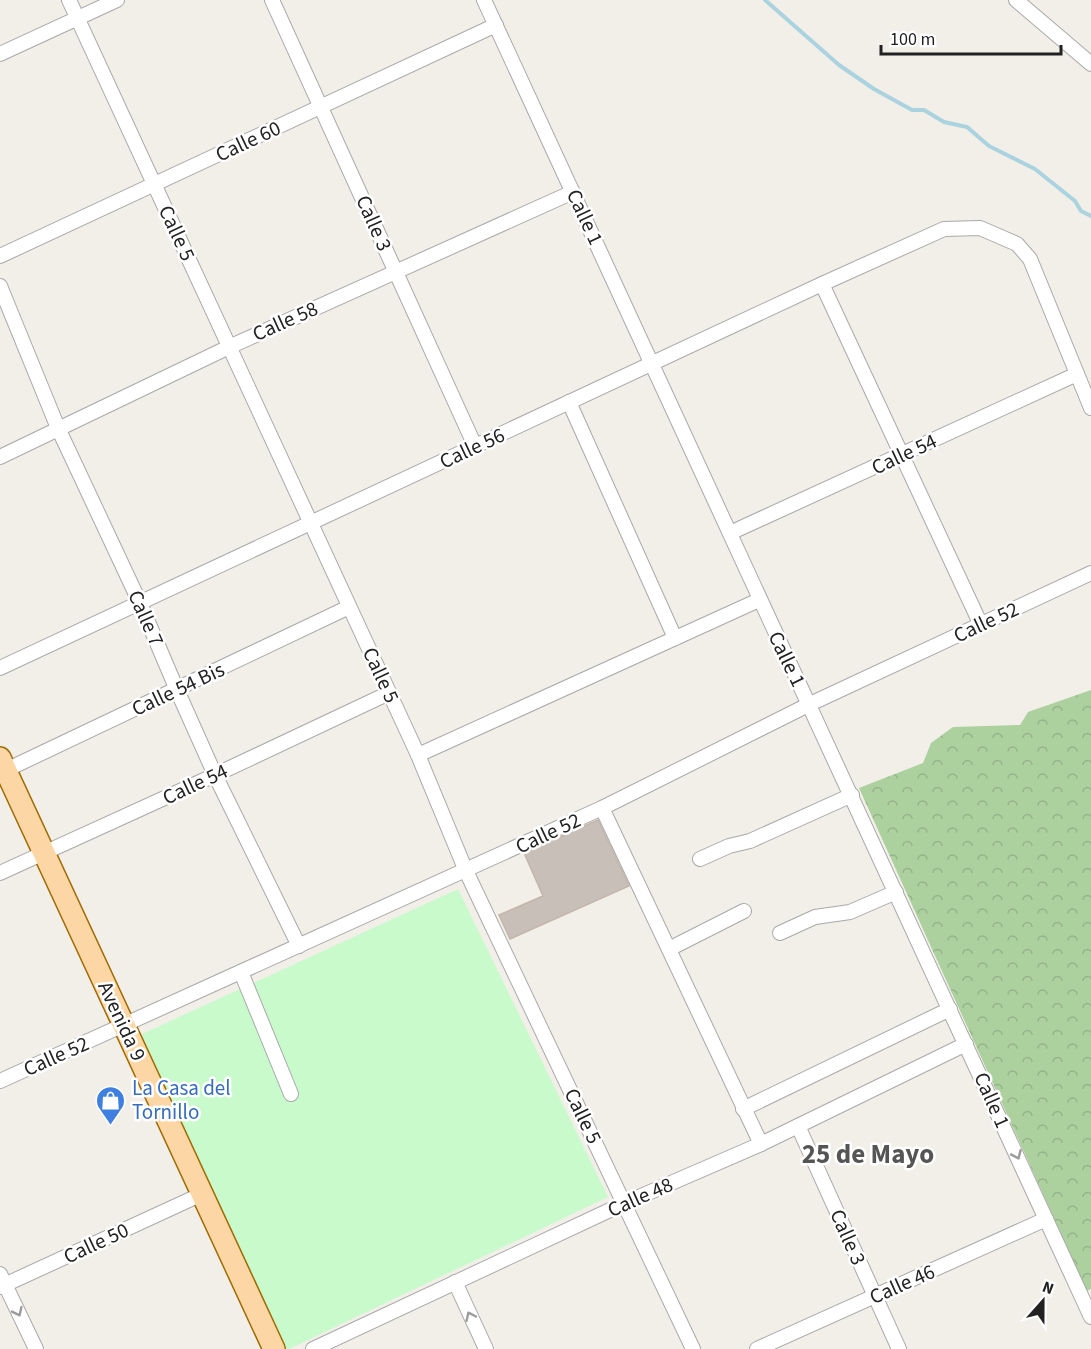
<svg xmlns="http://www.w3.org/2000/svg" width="1091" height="1349" font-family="'Source Sans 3',sans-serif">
  <defs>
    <pattern id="forest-crowns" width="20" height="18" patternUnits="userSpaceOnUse" patternTransform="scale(1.5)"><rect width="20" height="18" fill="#add19e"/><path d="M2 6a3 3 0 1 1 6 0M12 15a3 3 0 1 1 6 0" fill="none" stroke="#95b388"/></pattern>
  </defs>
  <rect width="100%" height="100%" fill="#f2efe9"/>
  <!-- forest -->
  <polygon fill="url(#forest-crowns)" points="1091,690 1091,1289 1087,1291 859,788 923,763 931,743 953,727 1020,725 1028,712"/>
  <!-- park -->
  <polygon fill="#c8facc" points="458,889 608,1197 289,1349 285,1349 140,1035"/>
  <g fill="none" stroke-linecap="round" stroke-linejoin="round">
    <!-- stream -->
    <polyline stroke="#aad3df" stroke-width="4" points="765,0 839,65 874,89 912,110 924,110 944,122 967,127 989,146 1035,169 1075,201 1081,211 1091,216"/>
  </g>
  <!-- building -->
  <polygon fill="#c7bfb8" stroke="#c4b6ab" stroke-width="1.5" points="598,820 629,886 510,939 499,915 543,896 524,853"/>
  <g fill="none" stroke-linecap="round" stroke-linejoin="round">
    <defs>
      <g id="street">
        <polyline points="69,0 418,755 466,871 693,1349"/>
        <polyline points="272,0 475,446"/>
        <polyline points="484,0 1091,1317"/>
        <polyline points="1016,0 1091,64"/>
        <polyline points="0,54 117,0"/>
        <polyline points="0,256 496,25"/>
        <polyline points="822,284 981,625"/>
        <polyline points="0,286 58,428 140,603 177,690 215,775 299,946"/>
        <polyline points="569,402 675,638"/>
        <polyline points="0,457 229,347 573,192"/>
        <polyline points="730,533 1077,374"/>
        <polyline points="0,668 822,284 944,229 980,228 1017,244 1030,259 1091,408"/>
        <polyline points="418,755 759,600"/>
        <polyline points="6,770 349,607"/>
        <polyline points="602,808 761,1144"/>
        <polyline points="700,859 729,846 750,841 852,795"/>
        <polyline points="0,873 215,775 389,693"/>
        <polyline points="780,933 815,917 850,912 896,892"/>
        <polyline points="669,949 744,911"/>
        <polyline points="241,972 291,1094"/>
        <polyline points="0,1081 602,808 810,704 1091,573"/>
        <polyline points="743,1109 950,1009"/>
        <polyline points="798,1126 899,1349"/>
        <polyline points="0,1274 36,1349"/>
        <polyline points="455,1282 486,1349"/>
        <polyline points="0,1287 202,1194"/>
        <polyline points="313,1349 625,1203 761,1144 966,1044"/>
        <polyline points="757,1349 1046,1219"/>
      </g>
      <polyline id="primary" points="0,758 274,1349"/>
    </defs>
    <!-- street casing -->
    <use href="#street" stroke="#a9a9a9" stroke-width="16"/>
    <!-- primary casing -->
    <use href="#primary" stroke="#a06b00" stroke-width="24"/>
    <!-- street -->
    <use href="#street" stroke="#fff" stroke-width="14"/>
    <!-- primary -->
    <use href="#primary" stroke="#fcd6a4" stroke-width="21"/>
  </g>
  <!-- one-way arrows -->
  <defs><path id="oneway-chevron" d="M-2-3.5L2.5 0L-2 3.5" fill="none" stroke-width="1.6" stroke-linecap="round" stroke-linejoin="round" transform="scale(1.5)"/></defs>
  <g stroke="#9c9c9c">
    <use href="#oneway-chevron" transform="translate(1017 1155) rotate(66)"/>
    <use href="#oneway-chevron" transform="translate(18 1312) rotate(64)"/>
    <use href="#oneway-chevron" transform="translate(470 1316) rotate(-115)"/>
  </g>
  <!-- icons -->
  <defs>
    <symbol id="shop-pin" viewBox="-11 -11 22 30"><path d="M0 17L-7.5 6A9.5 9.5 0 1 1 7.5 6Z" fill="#3f7fe0" stroke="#fff"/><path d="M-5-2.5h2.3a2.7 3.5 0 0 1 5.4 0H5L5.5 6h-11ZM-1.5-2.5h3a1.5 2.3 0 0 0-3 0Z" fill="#fff"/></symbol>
  </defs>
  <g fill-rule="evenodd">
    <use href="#shop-pin" x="94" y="1084" width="33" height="45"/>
  </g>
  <g text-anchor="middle" stroke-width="5" stroke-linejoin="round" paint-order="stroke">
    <!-- street labels -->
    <g font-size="21" fill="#222" stroke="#fff">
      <text transform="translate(248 141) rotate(-25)" y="7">Calle 60</text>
      <text transform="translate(585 217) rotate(65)" y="7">Calle 1</text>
      <text transform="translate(374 223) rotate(66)" y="7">Calle 3</text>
      <text transform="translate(177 233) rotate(65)" y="7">Calle 5</text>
      <text transform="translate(285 321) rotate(-24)" y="7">Calle 58</text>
      <text transform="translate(472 448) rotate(-25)" y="7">Calle 56</text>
      <text transform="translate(904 454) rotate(-25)" y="7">Calle 54</text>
      <text transform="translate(146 618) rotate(66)" y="7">Calle 7</text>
      <text transform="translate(986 622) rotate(-25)" y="7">Calle 52</text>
      <text transform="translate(787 659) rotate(64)" y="7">Calle 1</text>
      <text transform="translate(381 675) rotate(65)" y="7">Calle 5</text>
      <text transform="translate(178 689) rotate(-25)" y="7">Calle 54 Bis</text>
      <text transform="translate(195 784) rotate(-25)" y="7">Calle 54</text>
      <text transform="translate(548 833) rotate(-25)" y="7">Calle 52</text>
      <text transform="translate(122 1021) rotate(65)" y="7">Avenida 9</text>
      <text transform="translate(56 1056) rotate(-24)" y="7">Calle 52</text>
      <text transform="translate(992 1100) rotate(66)" y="7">Calle 1</text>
      <text transform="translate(583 1116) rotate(64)" y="7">Calle 5</text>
      <text transform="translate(640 1197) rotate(-24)" y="7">Calle 48</text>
      <text transform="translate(848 1237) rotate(66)" y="7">Calle 3</text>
      <text transform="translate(96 1243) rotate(-25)" y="7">Calle 50</text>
      <text transform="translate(902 1284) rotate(-24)" y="7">Calle 46</text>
    </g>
    <!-- shop labels -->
    <g font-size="21" fill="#366cbe" stroke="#fff" text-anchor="start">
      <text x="132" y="1095">La Casa del<tspan x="132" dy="24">Tornillo</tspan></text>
    </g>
    <!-- district labels -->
    <g font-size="27" font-weight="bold" fill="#555" stroke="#fff">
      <text x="868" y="1163">25 de Mayo</text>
    </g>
  </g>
  <!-- north arrow -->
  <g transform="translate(1043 1301) rotate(21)" stroke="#ffffff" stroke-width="4.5" paint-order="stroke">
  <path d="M0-4.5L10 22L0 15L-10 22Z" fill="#222222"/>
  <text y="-9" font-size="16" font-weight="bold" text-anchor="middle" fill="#222222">N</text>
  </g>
  <!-- scale -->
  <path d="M881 45v9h180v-9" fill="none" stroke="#222222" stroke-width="3"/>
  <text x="890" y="45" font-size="18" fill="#222222" stroke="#ffffff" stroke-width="4.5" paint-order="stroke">100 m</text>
</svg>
